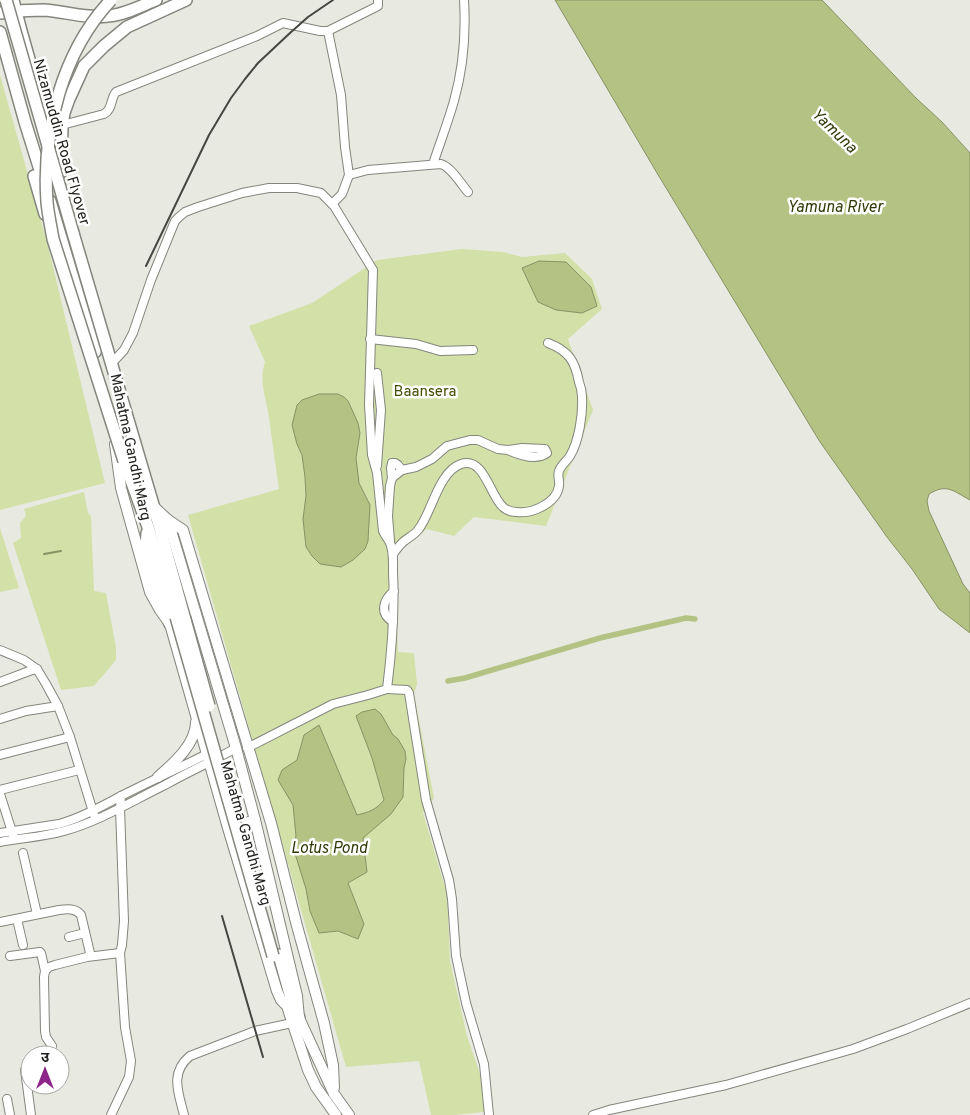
<svg xmlns="http://www.w3.org/2000/svg" width="970" height="1115" font-family="Overpass,'Noto Sans Devanagari',sans-serif">
  <rect width="100%" height="100%" fill="#e8eae1"/>
  <!-- green -->
  <g fill="#d3e0a8">
    <polygon points="0,75 47,242 105,483 0,510"/>
    <path d="M462 249 503 252 522 257 565 253 592 279 602 309 568 339 593 410 546 526 474 517 454 536 427 529 395 555 398 652 414 653 417 684 414 694 434 798 423 813 447 894 450 961 467 1036 483 1083 484 1112 454 1115H431L419 1061 346 1067 188 515 279 489C275 463 272 438 268 412 265 395 259 380 265 362L249 326 312 303 377 260Z"/>
    <polygon points="84,492 88,513 91,516 94,591 106,593 116,648 116,660 94,686 61,690 13,543 21,538 20,523 26,516 24,509"/>
    <polygon points="0,528 19,588 0,592"/>
  </g>
  <!-- water -->
  <g fill="#b4c283" stroke="#889265">
    <path d="M555 0H822L916 98 942 122 970 153V500C953 491 947 483 929 494L927 501 929 511 963 584 970 593V633L939 609 912 569 887 537 820 442 657 173Z"/>
    <polygon points="539,261 566,262 591,287 597,306 582,313 556,310 538,302 522,268"/>
    <polygon points="319,394 338,394 344,397 348,401 358,423 360,433 356,458 359,483 370,505 368,541 365,549 353,560 341,567 320,564 312,556 306,547 303,519 306,496 305,477 302,455 297,444 292,425 297,405 302,400"/>
    <path d="M375 709 381 714 393 735 398 739 405 751 406 759 404 768 403 797 391 814 363 838 367 872 348 883 364 924 358 939 338 931 319 933 310 911 306 889 293 847 296 836 293 805 278 780 282 770 297 760 304 735 319 725 357 815C369 812 376 810 384 800L372 758 356 716 362 712Z"/>
  </g>
  <g fill="none" stroke-linecap="round" stroke-linejoin="round">
    <!-- stream -->
    <polyline stroke="#889265" stroke-width="2" points="44,554 61,551"/>
    <!-- canal -->
    <polyline stroke="#b4c283" stroke-width="5.5" points="448,681 465,678 600,638 686,618 695,619"/>
    <defs>
      <g id="minor">
        <polyline points="328,31 341,95 345,147 349,175 342,194 332,204"/>
        <path d="M62 125 104 114C113 109 110 99 116 92L257 36 283 23 320 31H328L378 6V0"/>
        <path d="M433 164C440 143 448 122 454 101 463 69 466 33 464 0"/>
        <path d="M349 175 368 170 441 164C451 167 461 184 468 192"/>
        <polyline points="370,339 416,344 440,351 473,350"/>
        <path d="M112 363 124 350 133 333 151 280 175 221 179 217 185 212 198 207 242 193 269 188H297L321 193 334 206 373 270 369 405 372 455 377 473 383 531C385 535 387 538 389 541 394 549 393 563 393 572 395 611 392 649 387 689L368 695 333 704 247 748"/>
        <polyline points="377,373 381,410 377,466"/>
        <polyline points="392,478 391,468 392,463 395,463 398,465 402,470"/>
        <path d="M390 541 388 516 390 486 392 478 402 470 416 467 432 459 447 446 470 440H478L498 449 508 450 522 448 545 449 547 453C537 461 519 455 508 450"/>
        <path d="M393 554C396 550 399 546 403 542 408 538 414 535 418 530 432 513 438 472 461 464 484 456 490 496 503 507 506 510 512 512 517 512 532 514 557 503 559 486 560 481 557 476 559 471 561 465 567 461 570 456 579 441 583 414 582 397 582 392 581 387 579 382 575 361 569 351 548 343"/>
        <path d="M393 622C379 613 383 600 394 591"/>
        <polyline points="0,650 24,660 37,669 46,684 58,706 70,737 94,815"/>
        <polyline points="0,682 32,670 37,669"/>
        <polyline points="387,689 407,690 409,693 426,800 449,880 452,899 456,956 466,1003 484,1064 489,1115"/>
        <polyline points="0,719 26,711 58,706"/>
        <polyline points="0,755 70,737"/>
        <polyline points="0,790 79,770"/>
        <polyline points="0,794 13,835"/>
        <path d="M0 833 59 824C81 818 102 806 123 795 151 781 179 768 207 754L211 753"/>
        <path d="M0 842C21 838 43 837 64 831 100 821 132 801 165 785 188 772 213 761 236 748"/>
        <polyline points="23,853 37,914"/>
        <polyline points="17,919 23,945"/>
        <path d="M0 922 59 910C67 909 76 908 81 915L90 953"/>
        <polyline points="69,937 85,933"/>
        <polyline points="10,956 40,952 41,953 45,971"/>
        <polyline points="52,1046 46,1037 45,1031 44,977 45,971 49,967 55,965 87,957 120,953"/>
        <polyline points="25,1070 31,1115"/>
        <polyline points="7,1099 10,1115"/>
        <polyline points="111,1115 129,1077 131,1061 125,1027 120,953 122,945 124,921 120,808 121,796"/>
        <path d="M184 1115C179 1094 169 1073 190 1056L255 1031 292 1023"/>
        <polyline points="593,1115 609,1110 726,1085 853,1049 907,1029 970,1003"/>
      </g>
      <g id="major">
        <polyline points="115,444 121,488 150,592 160,610 170,624 228,828 277,991 281,1000 287,1006 308,1070 316,1087 336,1115"/>
        <polyline points="153,506 168,520 169,524 236,748 255,820 297,996 299,1018 334,1094 349,1115"/>
        <polyline points="168,520 183,530 271,823 297,926 324,1023 333,1065 334,1088"/>
        <path d="M158 777C174 763 196 744 196 722"/>
        <polyline points="229,828 255,820"/>
      </g>
      <g id="highway">
        <polyline points="13,0 21,31 50,133"/>
        <path d="M0 13C14 11 28 10 43 10 64 11 86 19 108 16 124 15 141 6 156 0"/>
        <polyline points="0,32 25,122 45,186"/>
        <polyline points="61,172 62,125 64,113 69,99 84,66 104,46 127,27 186,0"/>
        <polyline points="34,176 45,214"/>
        <polyline points="50,201 95,352"/>
        <polyline points="73,233 159,525 184,616"/>
        <polyline points="124,461 147,524 176,617"/>
        <polyline points="147,533 146,548 170,624"/>
        <polyline points="279,955 291,998 299,1018"/>
      </g>
    </defs>
    <!-- minor casing -->
    <use href="#minor" stroke="#83867d" stroke-width="10"/>
    <!-- major casing -->
    <use href="#major" stroke="#83867d" stroke-width="12"/>
    <!-- highway casing -->
    <use href="#highway" stroke="#83867d" stroke-width="14"/>
    <!-- minor -->
    <use href="#minor" stroke="#fff" stroke-width="8"/>
    <!-- major -->
    <use href="#major" stroke="#fff" stroke-width="10"/>
    <!-- highway -->
    <use href="#highway" stroke="#fff" stroke-width="11"/>
    <!-- rail -->
    <g stroke="#454641" stroke-width="2">
      <polyline points="146,266 209,135 231,98 245,79 258,63 290,33 308,17 333,0"/>
      <polyline points="222,916 263,1057"/>
    </g>
    <defs>
      <g id="highway-bridge">
        <polyline points="6,0 73,233"/>
        <path d="M111 0C62 52 42 131 47 202 48 214 51 227 53 239L124 461"/>
        <polyline points="184,616 209,706"/>
        <polyline points="176,617 273,956"/>
      </g>
    </defs>
    <!-- highway-bridge casing -->
    <use href="#highway-bridge" stroke="#83867d" stroke-width="14" stroke-linecap="butt"/>
    <!-- highway-bridge -->
    <use href="#highway-bridge" stroke="#fff" stroke-width="11"/>
  </g>
  <g text-anchor="middle" stroke-width="5" stroke-linejoin="round" paint-order="stroke">
    <!-- street labels -->
    <g font-size="15" fill="#22231f" stroke="#fff">
      <text transform="translate(62 142) rotate(74)" y="5">Nizamuddin Road Flyover</text>
      <text transform="translate(131 447) rotate(78)" y="5">Mahatma Gandhi Marg</text>
      <text transform="translate(246 833) rotate(74)" y="5">Mahatma Gandhi Marg</text>
    </g>
    <!-- park labels -->
    <g font-size="15" fill="#434e03" stroke="#fff">
      <text x="425" y="396">Baansera</text>
    </g>
    <!-- water labels -->
    <g font-size="16" font-style="italic" fill="#303908" stroke="#fff">
      <text transform="translate(835 130) rotate(44)" y="6">Yamuna</text>
      <text x="835" y="212">Yamuna River</text>
      <text x="329" y="853">Lotus Pond</text>
    </g>
  </g>
  <!-- north arrow -->
  <g transform="translate(45 1070)"><circle r="24" fill="#ffffff" stroke="#a7a7a5"/>
  <path d="M0-4L9 19L0 12L-9 19Z" fill="#8c2489"/>
  <text y="-8" font-size="14" font-weight="bold" text-anchor="middle" fill="#22231f">उ</text>
  </g>
</svg>
